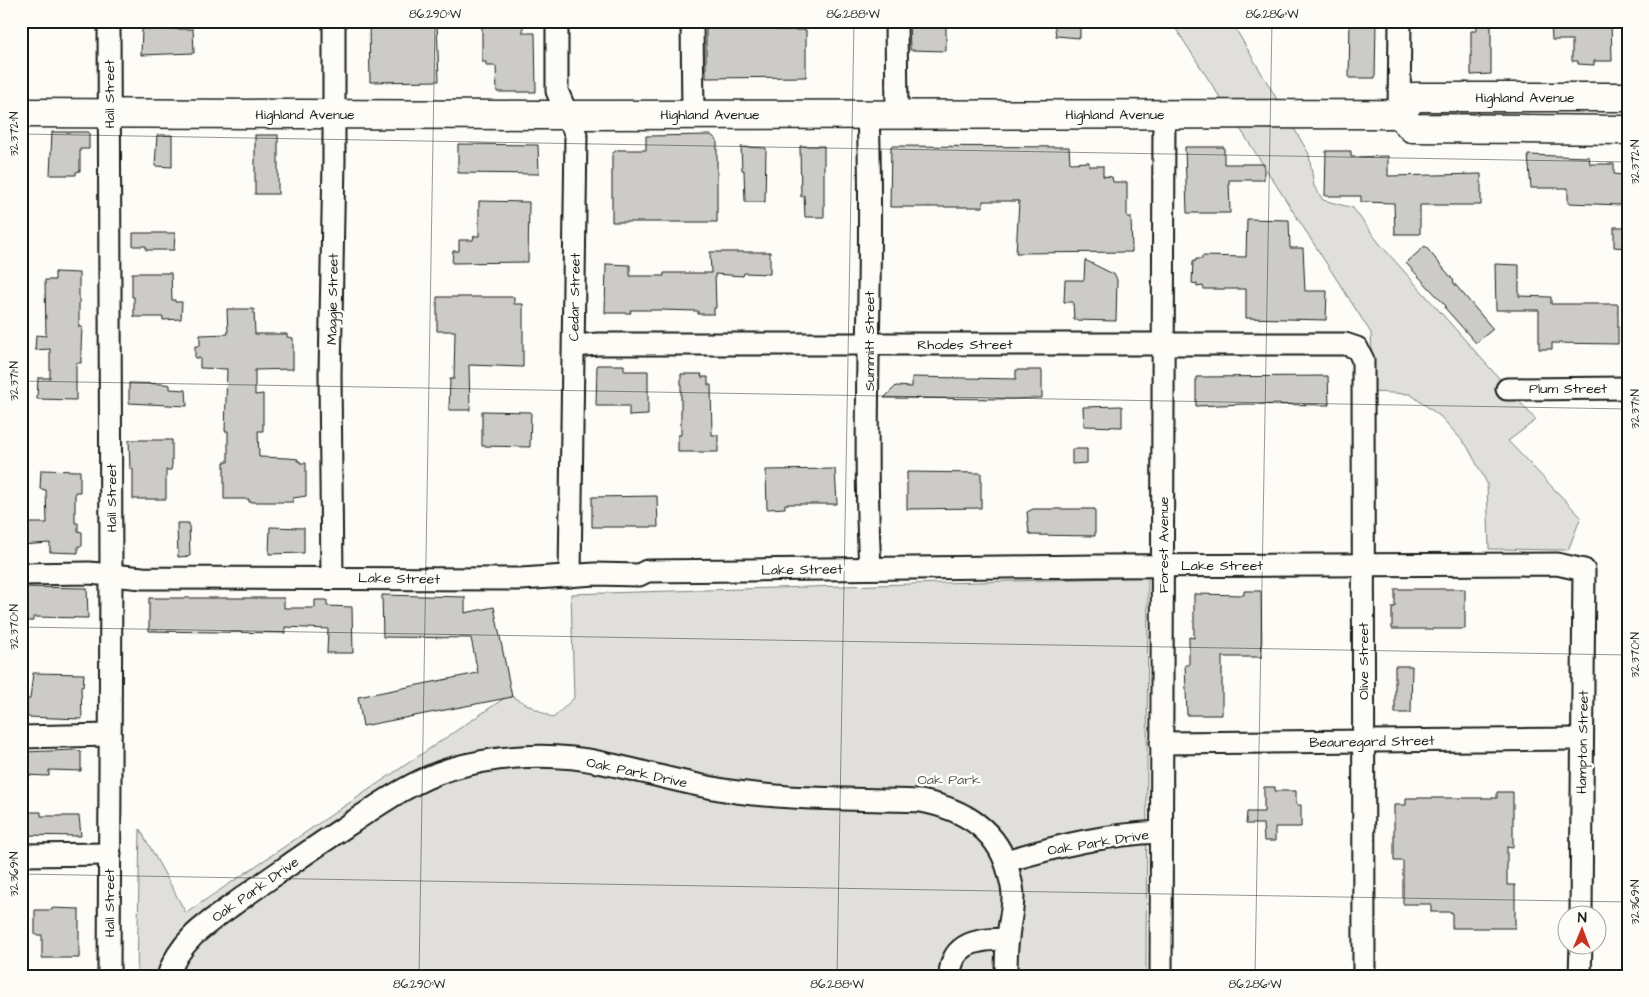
<svg xmlns="http://www.w3.org/2000/svg" width="1649" height="997" font-family="'Architects Daughter',sans-serif">
  <rect width="100%" height="100%" fill="#fdfcf7"/>
  <filter id="ink" filterUnits="userSpaceOnUse"><feTurbulence type="fractalNoise" baseFrequency=".02" numOctaves="2"/><feDisplacementMap in="SourceGraphic" scale="10" xChannelSelector="R" yChannelSelector="G"/><feConvolveMatrix kernelMatrix="1 2 1 2 8 2 1 2 1" color-interpolation-filters="sRGB"/></filter>
  <g filter="url(#ink)">
    <!-- green -->
    <g fill="#e0dfdb" stroke="#7e7e7c">
      <polygon points="1171,21 1231,21 1309,154 1314,186 1323,200 1353,208 1379,243 1536,420 1508,441 1581,517 1568,550 1489,549 1487,483 1467,446 1441,417 1410,394 1373,392 1371,333"/>
      <polygon points="1148,577 1146,976 137,976 140,829 186,913 509,695 553,718 574,698 571,594"/>
    </g>
    <!-- building -->
    <g fill="#cccbc8" stroke="#1c1c1c">
      <polygon points="369,21 437,21 439,81 370,82"/>
      <polygon points="482,21 523,21 523,33 535,33 536,92 497,92 496,66 486,66 486,62 482,62"/>
      <polygon points="706,21 776,21 776,30 806,30 806,77 706,78"/>
      <polygon points="909,21 946,21 946,51 910,50"/>
      <polygon points="1054,21 1080,21 1080,38 1056,36"/>
      <polygon points="1350,21 1376,21 1375,78 1349,78"/>
      <polygon points="1477,21 1491,21 1491,74 1471,75 1471,31 1477,31"/>
      <polygon points="1551,21 1611,21 1612,61 1594,61 1594,65 1578,64 1578,61 1572,61 1572,40 1552,40"/>
      <polygon points="142,29 193,29 194,53 141,55"/>
      <polygon points="52,132 89,132 89,149 80,149 80,171 76,172 76,175 50,175"/>
      <polygon points="157,135 172,135 172,167 155,166"/>
      <rect x="255" y="135" width="23" height="59"/>
      <polygon points="711,135 717,140 717,222 612,222 612,155 614,152 617,150 646,150 646,136"/>
      <polygon points="458,144 538,145 539,174 458,173"/>
      <polygon points="800,146 824,146 824,217 805,217 804,195 801,197"/>
      <polygon points="891,146 1069,147 1070,163 1089,162 1089,166 1103,166 1103,176 1112,177 1113,182 1127,182 1127,217 1131,217 1132,252 1016,253 1019,201 983,201 983,207 890,207"/>
      <polygon points="741,147 766,148 765,202 745,202 744,170 742,170"/>
      <polygon points="1185,147 1224,147 1224,164 1264,164 1264,180 1229,180 1230,213 1187,213"/>
      <polygon points="1326,151 1351,151 1351,157 1388,156 1388,176 1481,174 1481,205 1420,205 1420,234 1395,234 1394,203 1361,202 1361,196 1325,196"/>
      <polygon points="1528,155 1589,157 1590,164 1614,164 1614,174 1623,175 1624,201 1621,201 1621,205 1568,203 1568,188 1531,188"/>
      <polygon points="479,201 529,202 528,262 452,263 453,251 459,251 459,240 473,240 474,236 479,236"/>
      <polygon points="1247,219 1289,220 1290,248 1303,248 1305,291 1327,291 1326,320 1246,318 1246,289 1204,289 1203,286 1197,287 1197,284 1192,283 1193,261 1196,261 1196,259 1202,259 1202,256 1246,257"/>
      <polygon points="1614,227 1628,227 1628,248 1614,247"/>
      <polygon points="133,233 175,233 174,250 146,250 146,246 133,246"/>
      <polygon points="1425,246 1454,281 1453,282 1493,329 1476,343 1445,308 1446,306 1406,263"/>
      <polygon points="710,252 770,252 770,274 744,273 743,276 715,274 716,308 714,308 714,314 698,314 698,311 659,310 630,310 631,313 605,313 606,264 630,265 630,276 664,276 664,273 711,273"/>
      <polygon points="1085,260 1115,275 1117,280 1116,321 1074,320 1073,302 1064,302 1065,280 1084,280"/>
      <polygon points="1495,264 1519,265 1519,296 1551,297 1551,304 1618,304 1618,344 1552,343 1552,349 1539,349 1539,310 1496,310"/>
      <polygon points="55,272 79,273 79,327 82,327 81,349 81,363 76,363 76,400 37,399 38,378 50,378 50,349 35,350 36,335 46,336 45,280 55,280"/>
      <polygon points="132,273 171,273 172,300 175,300 175,302 182,302 181,319 163,320 163,317 134,317 134,297 132,297"/>
      <polygon points="437,297 514,297 514,304 523,304 523,367 469,365 470,410 449,410 450,379 454,379 455,331 437,331"/>
      <polygon points="227,309 254,309 255,334 287,334 287,337 293,338 293,369 255,370 255,395 263,394 263,431 258,431 259,457 288,458 298,459 297,461 300,461 300,463 306,463 306,496 293,498 293,502 249,502 249,499 224,499 224,462 228,462 228,431 225,431 227,369 200,368 200,358 195,358 195,346 200,346 200,335 228,334"/>
      <polygon points="597,365 624,365 624,371 648,371 648,415 629,416 629,406 596,406"/>
      <polygon points="1016,370 1042,370 1042,398 1009,399 884,398 896,386 912,387 912,377 1016,379"/>
      <polygon points="681,374 702,374 701,377 708,377 708,385 711,385 712,435 718,435 718,452 678,452 678,435 681,435"/>
      <polygon points="1328,376 1329,405 1244,404 1196,406 1196,377"/>
      <polygon points="129,383 165,384 170,385 170,389 186,390 187,406 129,403"/>
      <polygon points="1122,406 1122,427 1084,426 1083,407"/>
      <polygon points="482,411 531,412 530,447 482,446"/>
      <polygon points="129,440 172,440 172,465 171,470 166,470 166,499 133,499 133,469 130,469"/>
      <polygon points="1072,449 1087,449 1087,463 1072,464"/>
      <polygon points="835,469 837,504 785,504 785,508 767,509 766,470"/>
      <polygon points="41,470 80,471 80,492 75,492 75,523 78,523 78,531 82,532 82,546 78,546 78,553 50,552 50,543 21,545 21,523 47,523 46,490 40,489"/>
      <polygon points="907,472 981,473 981,508 907,509"/>
      <polygon points="657,496 658,527 592,527 592,497"/>
      <polygon points="1033,509 1095,509 1095,536 1031,535 1031,534 1029,533 1027,512"/>
      <polygon points="177,523 189,523 190,556 178,557"/>
      <polygon points="270,527 304,528 304,553 269,554"/>
      <polygon points="21,587 87,588 88,618 33,617 33,621 21,621"/>
      <polygon points="1395,589 1465,589 1465,629 1392,629 1392,607 1395,607"/>
      <polygon points="1244,591 1261,591 1262,657 1222,657 1222,715 1187,715 1185,665 1189,665 1189,637 1194,638 1194,594 1244,595"/>
      <polygon points="382,595 465,597 465,613 494,607 512,697 363,726 358,697 478,673 471,638 383,637"/>
      <polygon points="149,598 284,598 284,608 315,608 315,600 327,600 327,606 352,607 353,653 327,653 328,629 285,627 285,633 149,631"/>
      <polygon points="1395,666 1412,666 1411,713 1395,713"/>
      <polygon points="33,673 84,674 83,687 81,686 82,719 27,717 27,699 30,699"/>
      <polygon points="76,750 81,752 81,771 49,770 49,776 23,775 23,752"/>
      <polygon points="1264,787 1275,787 1275,791 1296,791 1296,805 1301,805 1301,827 1275,827 1275,841 1264,841 1263,824 1246,824 1247,812 1264,812"/>
      <polygon points="1497,792 1513,792 1513,848 1507,847 1507,885 1515,885 1515,928 1452,928 1452,912 1431,912 1431,904 1403,904 1403,861 1394,861 1394,805 1406,805 1406,798 1497,798"/>
      <polygon points="21,812 41,812 41,816 79,816 81,836 21,835"/>
      <polygon points="52,908 79,909 79,958 42,958 42,935 35,935 35,910 52,910"/>
    </g>
    <g fill="none" stroke-linecap="round" stroke-linejoin="round">
      <defs>
        <g id="minor">
          <polyline points="109,21 111,574 109,976"/>
          <polyline points="557,21 557,91 576,135 570,576"/>
          <polyline points="692,21 693,114"/>
          <polyline points="896,21 897,114"/>
          <path d="M868 114C874 265 862 417 870 568"/>
          <polyline points="1399,114 1400,21"/>
          <polyline points="574,346 598,344 1345,344 1357,348 1363,360 1364,976"/>
          <polyline points="1507,389 1628,388"/>
          <path d="M21 574 89 573 143 578 521 579 595 574 639 575 647 571C950 566 1254 565 1557 564L1584 570 1581 914"/>
          <polyline points="332,578 330,374 334,160 334,21"/>
          <polyline points="21,737 110,735"/>
          <polyline points="1161,743 1582,739"/>
          <polyline points="21,855 110,854"/>
          <path d="M1006 861C1058 846 1107 834 1161 832"/>
          <path d="M168 976C179 941 206 924 234 904 250 892 266 881 282 870 306 853 330 837 354 821 384 801 415 780 450 769 498 755 553 752 603 763 648 772 691 786 737 792 797 800 861 799 921 801 963 809 999 830 1009 874 1011 881 1013 888 1013 896 1013 910 1009 924 1008 938 1006 950 1006 963 1006 976"/>
          <path d="M950 976C951 941 981 939 1007 939"/>
          <polyline points="1161,976 1164,115"/>
          <polyline points="1580,976 1581,944"/>
        </g>
        <g id="major">
          <polyline points="21,113 540,115 1399,114 1414,97 1628,97"/>
          <polyline points="1399,114 1412,128 1628,130"/>
        </g>
      </defs>
      <!-- minor casing -->
      <use href="#minor" stroke="#1c1c1c" stroke-width="25"/>
      <!-- major casing -->
      <use href="#major" stroke="#1c1c1c" stroke-width="31"/>
      <!-- minor -->
      <use href="#minor" stroke="#fdfcf7" stroke-width="21"/>
      <!-- major -->
      <use href="#major" stroke="#fdfcf7" stroke-width="28"/>
    </g>
  </g>
  <!-- ticks -->
  <path fill="none" stroke="#1c1c1c" stroke-width="1" stroke-opacity="0.45" d="M21 134 1628 162M21 381 1628 409M21 627 1628 655M21 874 1628 902M419 976 435 21M837 976 854 21M1255 976 1272 21"/>
  <g text-anchor="middle" stroke-width="5" stroke-linejoin="round" paint-order="stroke">
    <!-- street labels -->
    <g font-size="14" fill="#1c1c1c" stroke="#fdfcf7">
      <text transform="translate(109 94) rotate(-90)" y="5">Hall Street</text>
      <text x="1525" y="102">Highland Avenue</text>
      <text x="305" y="119">Highland Avenue</text>
      <text x="710" y="119">Highland Avenue</text>
      <text x="1115" y="119">Highland Avenue</text>
      <text transform="translate(574 297) rotate(-89)" y="5">Cedar Street</text>
      <text transform="translate(332 299) rotate(-89)" y="5">Maggie Street</text>
      <text transform="translate(869 341) rotate(-90)" y="5">Summitt Street</text>
      <text x="965" y="349">Rhodes Street</text>
      <text x="1568" y="393">Plum Street</text>
      <text transform="translate(111 498) rotate(-90)" y="5">Hall Street</text>
      <text transform="translate(1163 545) rotate(-90)" y="5">Forest Avenue</text>
      <text x="1222" y="570">Lake Street</text>
      <text transform="translate(802 569) rotate(-1)" y="5">Lake Street</text>
      <text transform="translate(399 578) rotate(1)" y="5">Lake Street</text>
      <text transform="translate(1363 661) rotate(-90)" y="5">Olive Street</text>
      <text transform="translate(1372 741) rotate(-1)" y="5">Beauregard Street</text>
      <text transform="translate(1582 742) rotate(-89)" y="5">Hampton Street</text>
      <text transform="translate(637 772) rotate(12)" y="5">Oak Park Drive</text>
      <text transform="translate(1098 842) rotate(-9)" y="5">Oak Park Drive</text>
      <text transform="translate(255 889) rotate(-35)" y="5">Oak Park Drive</text>
      <text transform="translate(109 903) rotate(-90)" y="5">Hall Street</text>
    </g>
    <!-- park labels -->
    <g font-size="14" fill="#575655" stroke="#fdfcf7">
      <text x="949" y="784">Oak Park</text>
    </g>
  </g>
  <!-- margin -->
  <rect width="1649" height="997" fill="none" stroke="#fdfcf7" stroke-width="55"/>
  <!-- north arrow -->
  <g transform="translate(1582 930) rotate(1)"><circle r="24" fill="#fdfcf7" stroke="#a3a29f"/>
  <path d="M0-4L9 19L0 12L-9 19Z" fill="#c8321e"/>
  <text y="-8" font-size="14" font-weight="bold" text-anchor="middle" fill="#1c1c1c">N</text>
  </g>
  <rect x="28" y="28" width="1594" height="942" fill="none" stroke="#1c1c1c" stroke-width="2"/>
  <g font-size="12" text-anchor="middle" fill="#1c1c1c">
    <text x="435" y="18">86.290°W</text>
    <text x="853" y="18">86.288°W</text>
    <text x="1272" y="18">86.286°W</text>
    <text transform="translate(14 134) rotate(-90)" y="4">32.372°N</text>
    <text transform="translate(1635 162) rotate(-90)" y="4">32.372°N</text>
    <text transform="translate(14 381) rotate(-90)" y="4">32.371°N</text>
    <text transform="translate(1635 409) rotate(-90)" y="4">32.371°N</text>
    <text transform="translate(14 627) rotate(-90)" y="4">32.370°N</text>
    <text transform="translate(1635 655) rotate(-90)" y="4">32.370°N</text>
    <text transform="translate(14 874) rotate(-90)" y="4">32.369°N</text>
    <text transform="translate(1635 902) rotate(-90)" y="4">32.369°N</text>
    <text x="419" y="988">86.290°W</text>
    <text x="837" y="988">86.288°W</text>
    <text x="1255" y="988">86.286°W</text>
  </g>
</svg>
